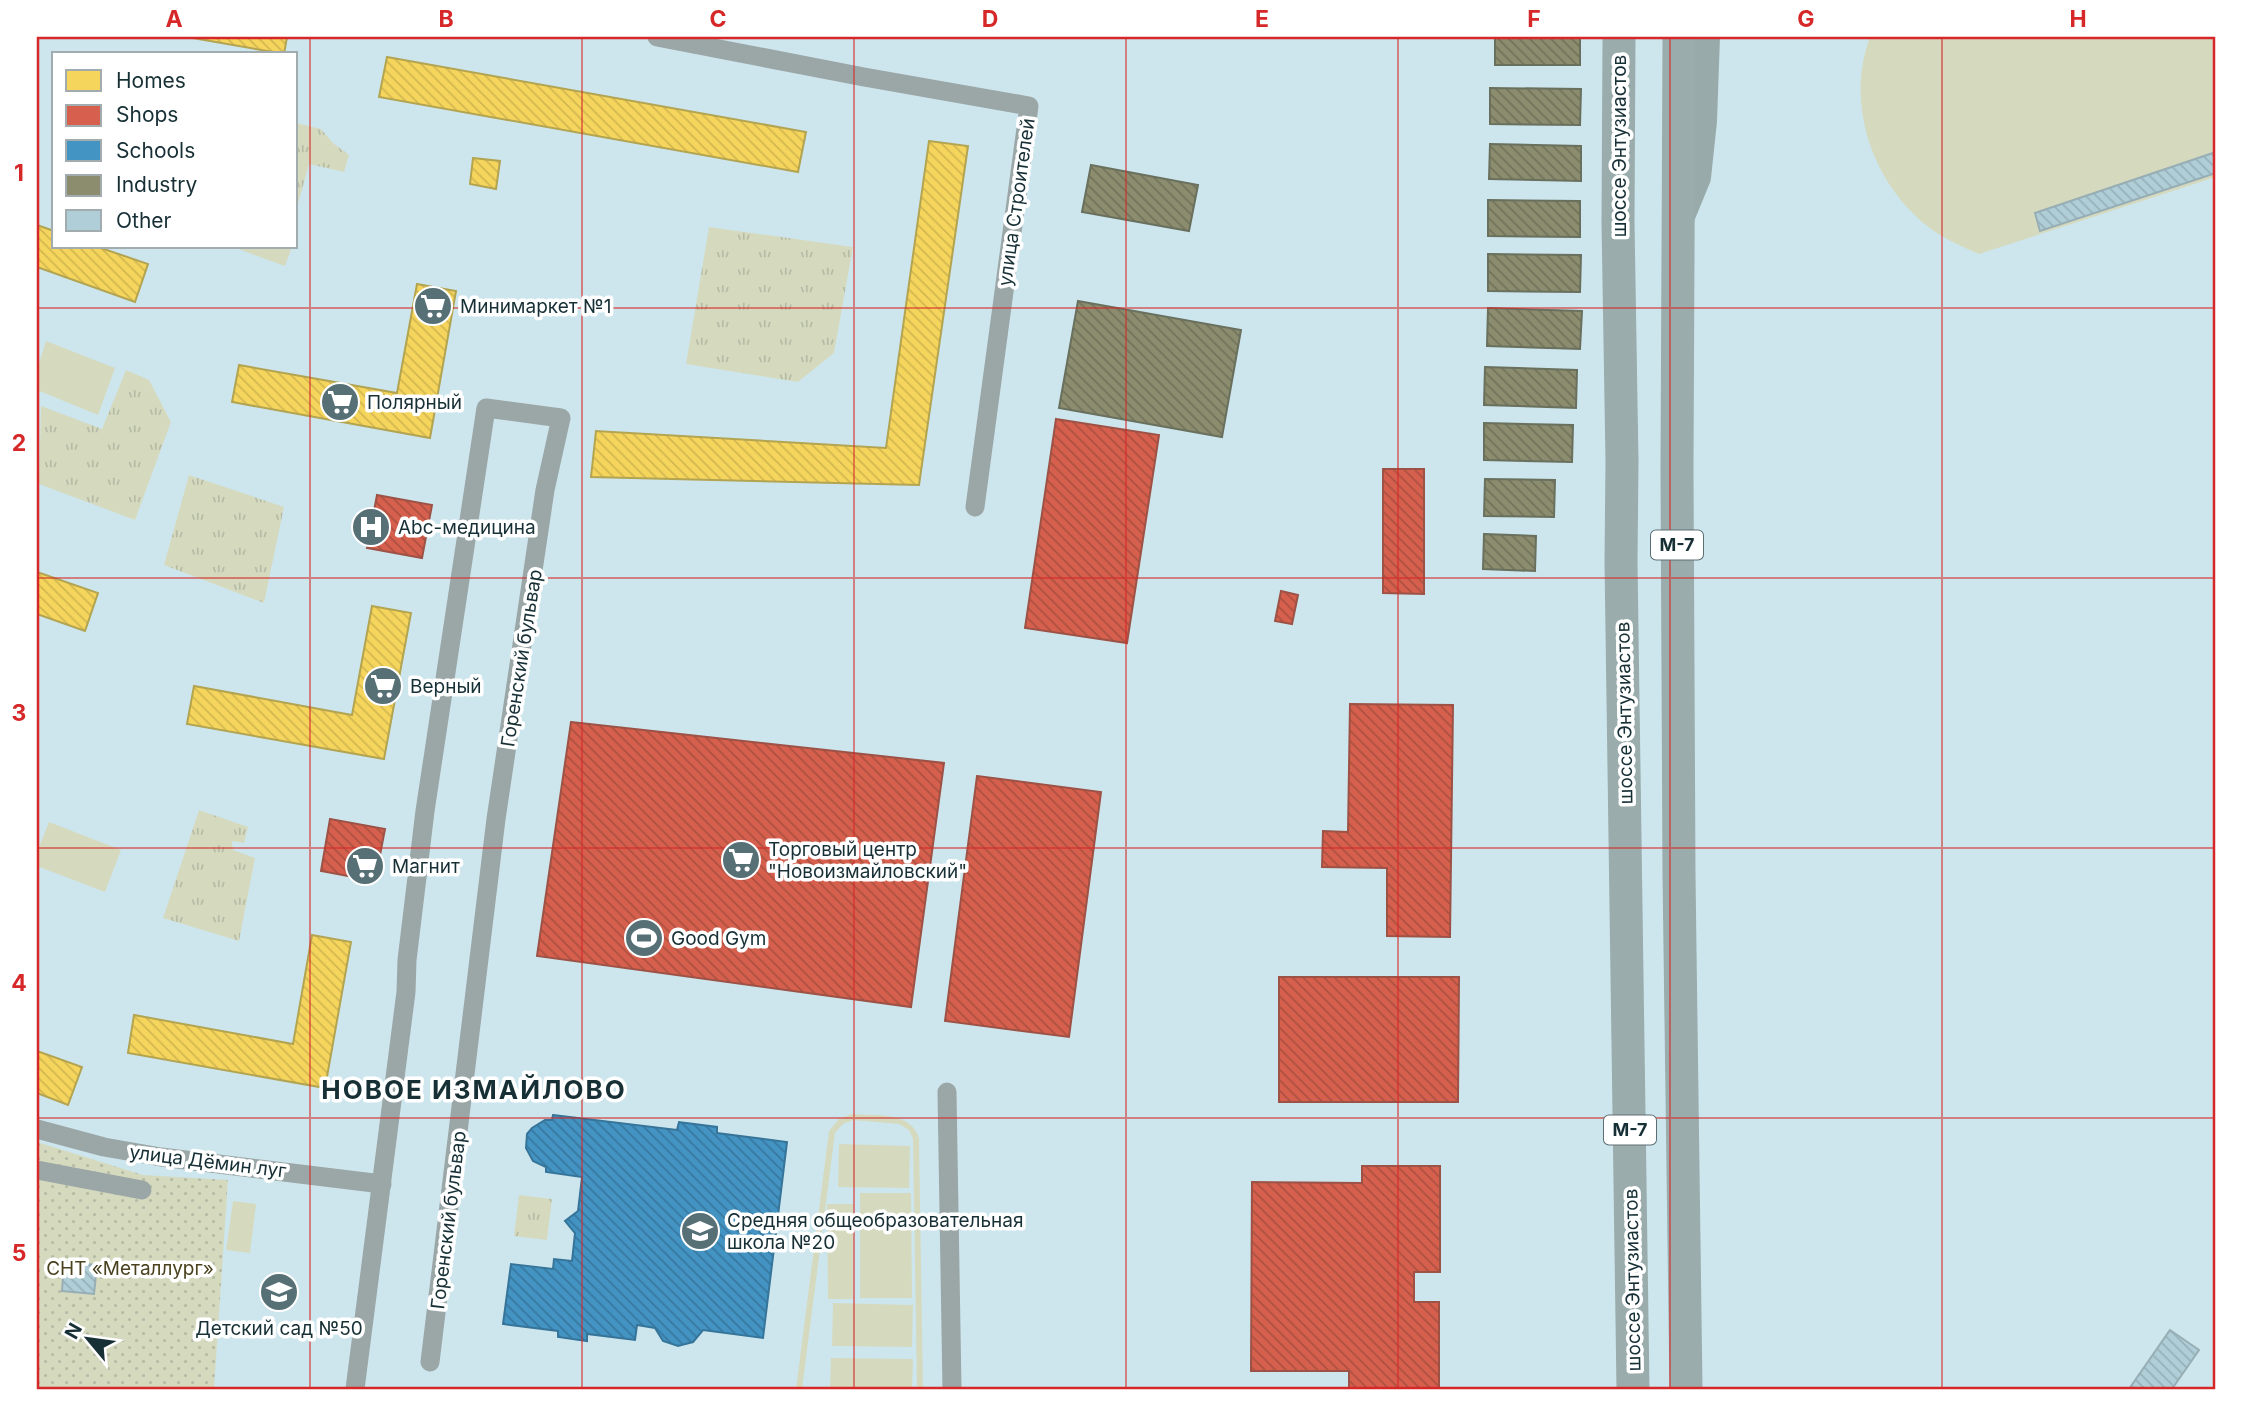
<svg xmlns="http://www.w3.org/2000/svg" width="2253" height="1426" font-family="Inter,sans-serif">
  <defs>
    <pattern id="grass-dots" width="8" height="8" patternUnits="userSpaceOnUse" patternTransform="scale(1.75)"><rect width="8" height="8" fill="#d5dabf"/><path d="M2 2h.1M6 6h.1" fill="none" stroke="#b6bba5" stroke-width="1.8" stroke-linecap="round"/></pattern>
    <pattern id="park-tufts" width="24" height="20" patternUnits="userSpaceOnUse" patternTransform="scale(1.75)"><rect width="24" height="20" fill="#d5dabf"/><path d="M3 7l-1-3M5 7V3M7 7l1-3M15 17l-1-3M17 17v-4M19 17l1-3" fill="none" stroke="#b6bba5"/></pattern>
    <pattern id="homes-back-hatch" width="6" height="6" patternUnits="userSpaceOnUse" patternTransform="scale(1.75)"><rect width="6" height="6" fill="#f6d55c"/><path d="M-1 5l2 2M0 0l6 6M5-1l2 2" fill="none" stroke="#d2b751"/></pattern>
    <pattern id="shops-back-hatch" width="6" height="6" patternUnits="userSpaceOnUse" patternTransform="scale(1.75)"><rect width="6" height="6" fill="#d6604d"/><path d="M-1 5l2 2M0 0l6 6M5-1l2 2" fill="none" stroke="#ad5041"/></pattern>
    <pattern id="schools-back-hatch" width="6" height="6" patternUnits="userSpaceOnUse" patternTransform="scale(1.75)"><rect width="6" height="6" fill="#4393c3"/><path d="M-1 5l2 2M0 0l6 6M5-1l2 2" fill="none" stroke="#37789f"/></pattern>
    <pattern id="industry-back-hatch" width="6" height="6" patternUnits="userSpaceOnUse" patternTransform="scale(1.75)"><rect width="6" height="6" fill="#8c8c6e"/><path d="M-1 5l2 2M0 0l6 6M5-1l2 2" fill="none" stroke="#71735b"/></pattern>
    <pattern id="building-back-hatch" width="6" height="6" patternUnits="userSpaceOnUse" patternTransform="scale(1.75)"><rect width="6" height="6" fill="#afced7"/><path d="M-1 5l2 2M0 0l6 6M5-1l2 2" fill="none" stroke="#96b1b9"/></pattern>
  </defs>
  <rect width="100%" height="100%" fill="#cde6ee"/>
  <!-- grass -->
  <polygon fill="url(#grass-dots)" points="37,1142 143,1175 228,1180 214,1389 37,1389"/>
  <!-- park -->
  <g fill="url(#park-tufts)">
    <polygon points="296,123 321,129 333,143 349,155 344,172 309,164 296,211"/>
    <polygon points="709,227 853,247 834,353 798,382 686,364"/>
    <polygon points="126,370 149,380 171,422 135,520 39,484 41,406 102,429"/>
    <polygon points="189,475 284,507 264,603 164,565"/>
    <polygon points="199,810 248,827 244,843 232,841 233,850 255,858 239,941 163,918"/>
    <polygon points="519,1195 552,1199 547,1240 514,1236"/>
  </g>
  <!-- pitch -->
  <g fill="#d5dabf">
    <path d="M1870 37H2216V177L1979 254C1961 246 1942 238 1927 226 1872 182 1845 104 1870 37Z"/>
    <polygon points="233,247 292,247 285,266"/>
    <polygon points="46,341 115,368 98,415 37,390 37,370"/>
    <polygon points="49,822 121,850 105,892 37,866 37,852"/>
    <path d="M852 1114C875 1116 911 1111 919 1138L923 1389H917L913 1139 909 1130 899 1124 853 1120 843 1124 835 1133 802 1389H796L829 1131 839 1119Z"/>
    <polygon points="839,1144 910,1146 909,1188 838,1187"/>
    <polygon points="860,1193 911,1193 912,1298 860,1298"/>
    <polygon points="233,1201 256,1204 250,1253 226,1250"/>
    <polygon points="827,1204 853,1204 853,1299 828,1299"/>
    <polygon points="833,1303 913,1305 912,1347 832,1346"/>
    <polygon points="831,1358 913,1359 912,1389 830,1389"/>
  </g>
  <!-- homes -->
  <g fill="url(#homes-back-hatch)" stroke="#b3a451" stroke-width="2">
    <polygon points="187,37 287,37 284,54"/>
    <polygon points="387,57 806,132 798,172 379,97"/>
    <polygon points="929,141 968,146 919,485 591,477 596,431 886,448"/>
    <polygon points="473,158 500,161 496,189 470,184"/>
    <polygon points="37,225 54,231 54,247 98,247 148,264 135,302 37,267"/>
    <polygon points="417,284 456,291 430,438 232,402 239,365 397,393"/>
    <polygon points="37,572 98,593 85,631 37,614"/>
    <polygon points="372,606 411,613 384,759 187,724 194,686 352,715"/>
    <polygon points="312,935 351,942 325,1088 128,1053 134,1015 293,1044"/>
    <polygon points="37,1051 82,1067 68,1105 37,1093"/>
  </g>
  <!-- shops -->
  <g fill="url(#shops-back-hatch)" stroke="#9d5246" stroke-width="2">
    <polygon points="1056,419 1159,435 1127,643 1025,628"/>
    <polygon points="1383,469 1424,469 1424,594 1383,593"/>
    <polygon points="377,495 432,505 422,558 367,548"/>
    <polygon points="1281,591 1298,595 1292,624 1275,621"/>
    <polygon points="1350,704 1453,705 1450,937 1387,936 1387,868 1322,867 1323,831 1348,832"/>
    <polygon points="571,722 944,763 911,1007 537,956"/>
    <polygon points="977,776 1101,792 1069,1037 945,1021"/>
    <polygon points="330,819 385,829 375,881 321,871"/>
    <polygon points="1279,977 1459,977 1458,1102 1279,1102"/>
    <polygon points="1362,1166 1440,1166 1440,1272 1414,1272 1414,1302 1439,1302 1439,1389 1349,1388 1349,1371 1251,1371 1252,1182 1362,1183"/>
  </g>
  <!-- schools -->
  <polygon fill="url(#schools-back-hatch)" stroke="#367599" stroke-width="2" points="553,1115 677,1130 679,1122 717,1127 717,1133 787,1142 763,1338 703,1330 693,1342 678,1346 663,1341 655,1328 637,1325 635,1340 587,1334 587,1341 558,1337 558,1331 503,1324 511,1264 553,1269 554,1259 572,1261 575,1233 565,1221 578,1211 582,1177 546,1172 546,1167 533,1161 526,1148 527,1134 532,1128 545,1120 552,1120"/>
  <!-- industry -->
  <g fill="url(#industry-back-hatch)" stroke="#69705d" stroke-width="2">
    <rect x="1495" y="37" width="85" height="28"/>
    <polygon points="1490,88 1581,89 1580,125 1490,124"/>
    <polygon points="1490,144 1581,146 1581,181 1489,179"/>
    <polygon points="1091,165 1198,185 1189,231 1082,212"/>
    <polygon points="1488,200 1580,201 1580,237 1488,236"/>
    <polygon points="1488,254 1581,255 1580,292 1488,291"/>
    <polygon points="1078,301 1241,330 1222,437 1059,408"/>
    <polygon points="1488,308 1582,311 1580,349 1487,346"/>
    <polygon points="1485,367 1577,370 1576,408 1484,405"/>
    <polygon points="1484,423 1573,425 1572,462 1484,460"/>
    <polygon points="1485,479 1555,480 1554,517 1484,516"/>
    <polygon points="1484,534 1536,536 1535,571 1483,569"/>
  </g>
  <!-- building -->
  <g fill="url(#building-back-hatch)" stroke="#98aeb5" stroke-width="2">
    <polygon points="2216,152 2216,173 2040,231 2035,213"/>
    <polygon points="64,1262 97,1265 94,1294 62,1291"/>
    <polygon points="2170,1330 2199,1350 2172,1389 2129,1389"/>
  </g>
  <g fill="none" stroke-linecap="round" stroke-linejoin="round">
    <!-- minor -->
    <g stroke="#9ba6a6" stroke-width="19">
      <polyline points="657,37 864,77 1029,106 975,507"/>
      <polyline points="947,1092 952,1389"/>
      <polyline points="37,1129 104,1147 161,1157 382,1184"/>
      <polyline points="37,1170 142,1190"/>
      <polyline points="355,1389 406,992 407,960 425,811 486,408 561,418 545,490 496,819 430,1362"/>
    </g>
    <!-- primary -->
    <polyline stroke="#9aa" stroke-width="32" points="1679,216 1695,177 1701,121 1704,37"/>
    <!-- trunk -->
    <g stroke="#9aacac" stroke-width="33">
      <polyline points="1619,37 1618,222 1622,461 1621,562 1633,1389"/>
      <polyline points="1679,37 1677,469 1679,875 1686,1389"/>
    </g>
  </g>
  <!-- grid -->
  <path fill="none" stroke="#d62828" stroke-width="2" stroke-opacity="0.55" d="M310 37V1389M582 37V1389M854 37V1389M1126 37V1389M1398 37V1389M1670 37V1389M1942 37V1389M37 308H2216M37 578H2216M37 848H2216M37 1118H2216"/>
  <!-- icons -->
  <defs>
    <symbol id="supermarket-disc" viewBox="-11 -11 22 22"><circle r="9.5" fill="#577076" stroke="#fff"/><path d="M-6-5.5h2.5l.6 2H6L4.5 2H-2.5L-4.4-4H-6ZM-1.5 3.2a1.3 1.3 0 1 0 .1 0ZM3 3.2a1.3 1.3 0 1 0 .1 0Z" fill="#fff"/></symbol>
    <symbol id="hospital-disc" viewBox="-11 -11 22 22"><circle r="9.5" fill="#577076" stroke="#fff"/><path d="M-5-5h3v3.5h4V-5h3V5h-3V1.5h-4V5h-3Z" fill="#fff"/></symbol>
    <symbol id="stadium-disc" viewBox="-11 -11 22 22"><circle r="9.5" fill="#577076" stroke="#fff"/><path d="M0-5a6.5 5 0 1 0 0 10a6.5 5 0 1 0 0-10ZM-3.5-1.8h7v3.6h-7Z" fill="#fff"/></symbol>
    <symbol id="school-disc" viewBox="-11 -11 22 22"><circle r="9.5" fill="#577076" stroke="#fff"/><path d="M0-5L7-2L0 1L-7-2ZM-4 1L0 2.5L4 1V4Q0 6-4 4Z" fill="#fff"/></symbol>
  </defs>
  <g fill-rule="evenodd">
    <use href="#supermarket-disc" x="411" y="284" width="44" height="44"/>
    <use href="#supermarket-disc" x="318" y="380" width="44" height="44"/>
    <use href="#hospital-disc" x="349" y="505" width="44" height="44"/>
    <use href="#supermarket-disc" x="361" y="664" width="44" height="44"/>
    <use href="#supermarket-disc" x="719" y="838" width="44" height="44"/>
    <use href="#supermarket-disc" x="343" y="844" width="44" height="44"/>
    <use href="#stadium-disc" x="622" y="916" width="44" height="44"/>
    <use href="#school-disc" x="678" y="1209" width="44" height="44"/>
    <use href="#school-disc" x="257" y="1270" width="44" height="44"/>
  </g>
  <g text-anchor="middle" stroke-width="7" stroke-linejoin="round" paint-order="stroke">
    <!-- shield labels -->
    <g fill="#fff" stroke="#5d6e72" stroke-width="2">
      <rect x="1651" y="530.5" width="52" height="29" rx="5"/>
      <rect x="1604" y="1115.5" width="52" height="29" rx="5"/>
    </g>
    <g font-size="18" font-weight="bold" fill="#173036">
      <text x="1677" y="551">М-7</text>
      <text x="1630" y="1136">М-7</text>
    </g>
    <!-- street labels -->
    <g font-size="19" fill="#173036" stroke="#fff">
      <text transform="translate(1619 146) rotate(-90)" y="7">шоссе Энтузиастов</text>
      <text transform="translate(1016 202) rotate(-82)" y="7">улица Строителей</text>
      <text transform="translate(521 658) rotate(-81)" y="7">Горенский бульвар</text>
      <text transform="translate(1624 713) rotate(-91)" y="7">шоссе Энтузиастов</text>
      <text transform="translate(208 1161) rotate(7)" y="7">улица Дёмин луг</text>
      <text transform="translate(448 1220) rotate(-83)" y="7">Горенский бульвар</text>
      <text transform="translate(1632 1280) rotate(-91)" y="7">шоссе Энтузиастов</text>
    </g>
    <!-- poi labels -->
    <g font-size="19" fill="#173036" stroke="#fff" text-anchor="start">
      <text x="460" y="313">Минимаркет №1</text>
      <text x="367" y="409">Полярный</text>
      <text x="398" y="534">Abc-медицина</text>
      <text x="410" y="693">Верный</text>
      <text x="768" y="856">Торговый центр<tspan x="768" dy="22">"Новоизмайловский"</tspan></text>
      <text x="392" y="873">Магнит</text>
      <text x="671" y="945">Good Gym</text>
      <text x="727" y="1227">Средняя общеобразовательная<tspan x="727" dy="22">школа №20</tspan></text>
      <text x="279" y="1335" text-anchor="middle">Детский сад №50</text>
    </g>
    <!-- park labels -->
    <g font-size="19" fill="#4a421e" stroke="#fff">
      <text x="130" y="1275">СНТ «Металлург»</text>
    </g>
    <!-- district labels -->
    <g font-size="26" font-weight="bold" letter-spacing="2" fill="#173036" stroke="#fff">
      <text x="474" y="1099">НОВОЕ ИЗМАЙЛОВО</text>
    </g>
  </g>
  <!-- border -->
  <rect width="2253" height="1426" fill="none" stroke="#ffffff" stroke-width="77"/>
  <!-- legend -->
  <rect x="52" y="52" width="245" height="196" fill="#ffffff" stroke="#a2acaf" stroke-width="2"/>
  <rect x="66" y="70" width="35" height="21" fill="#f6d55c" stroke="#a2acaf" stroke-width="2"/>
  <text x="116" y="88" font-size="21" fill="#173036">Homes</text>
  <rect x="66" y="105" width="35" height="21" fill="#d6604d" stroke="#a2acaf" stroke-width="2"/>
  <text x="116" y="122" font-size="21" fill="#173036">Shops</text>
  <rect x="66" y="140" width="35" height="21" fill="#4393c3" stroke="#a2acaf" stroke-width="2"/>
  <text x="116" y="158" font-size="21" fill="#173036">Schools</text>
  <rect x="66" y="175" width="35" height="21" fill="#8c8c6e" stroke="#a2acaf" stroke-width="2"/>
  <text x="116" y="192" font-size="21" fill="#173036">Industry</text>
  <rect x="66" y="210" width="35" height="21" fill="#afced7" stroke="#a2acaf" stroke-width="2"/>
  <text x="116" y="228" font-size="21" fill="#173036">Other</text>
  <!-- north arrow -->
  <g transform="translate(88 1339) rotate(299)" stroke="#ffffff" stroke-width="5" paint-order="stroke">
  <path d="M0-5L12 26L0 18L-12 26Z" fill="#173036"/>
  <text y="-10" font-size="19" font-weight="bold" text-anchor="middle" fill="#173036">N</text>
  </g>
  <rect x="38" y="38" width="2176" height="1350" fill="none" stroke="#d62828" stroke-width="2.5"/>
  <g font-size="23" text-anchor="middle" font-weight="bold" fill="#d62828">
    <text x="174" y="27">A</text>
    <text x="446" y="27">B</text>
    <text x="718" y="27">C</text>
    <text x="990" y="27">D</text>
    <text x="1262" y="27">E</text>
    <text x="1534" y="27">F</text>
    <text x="1806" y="27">G</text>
    <text x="2078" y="27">H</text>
    <text x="19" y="181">1</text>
    <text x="19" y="451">2</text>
    <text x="19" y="721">3</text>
    <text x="19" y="991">4</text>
    <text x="19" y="1261">5</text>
  </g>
</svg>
